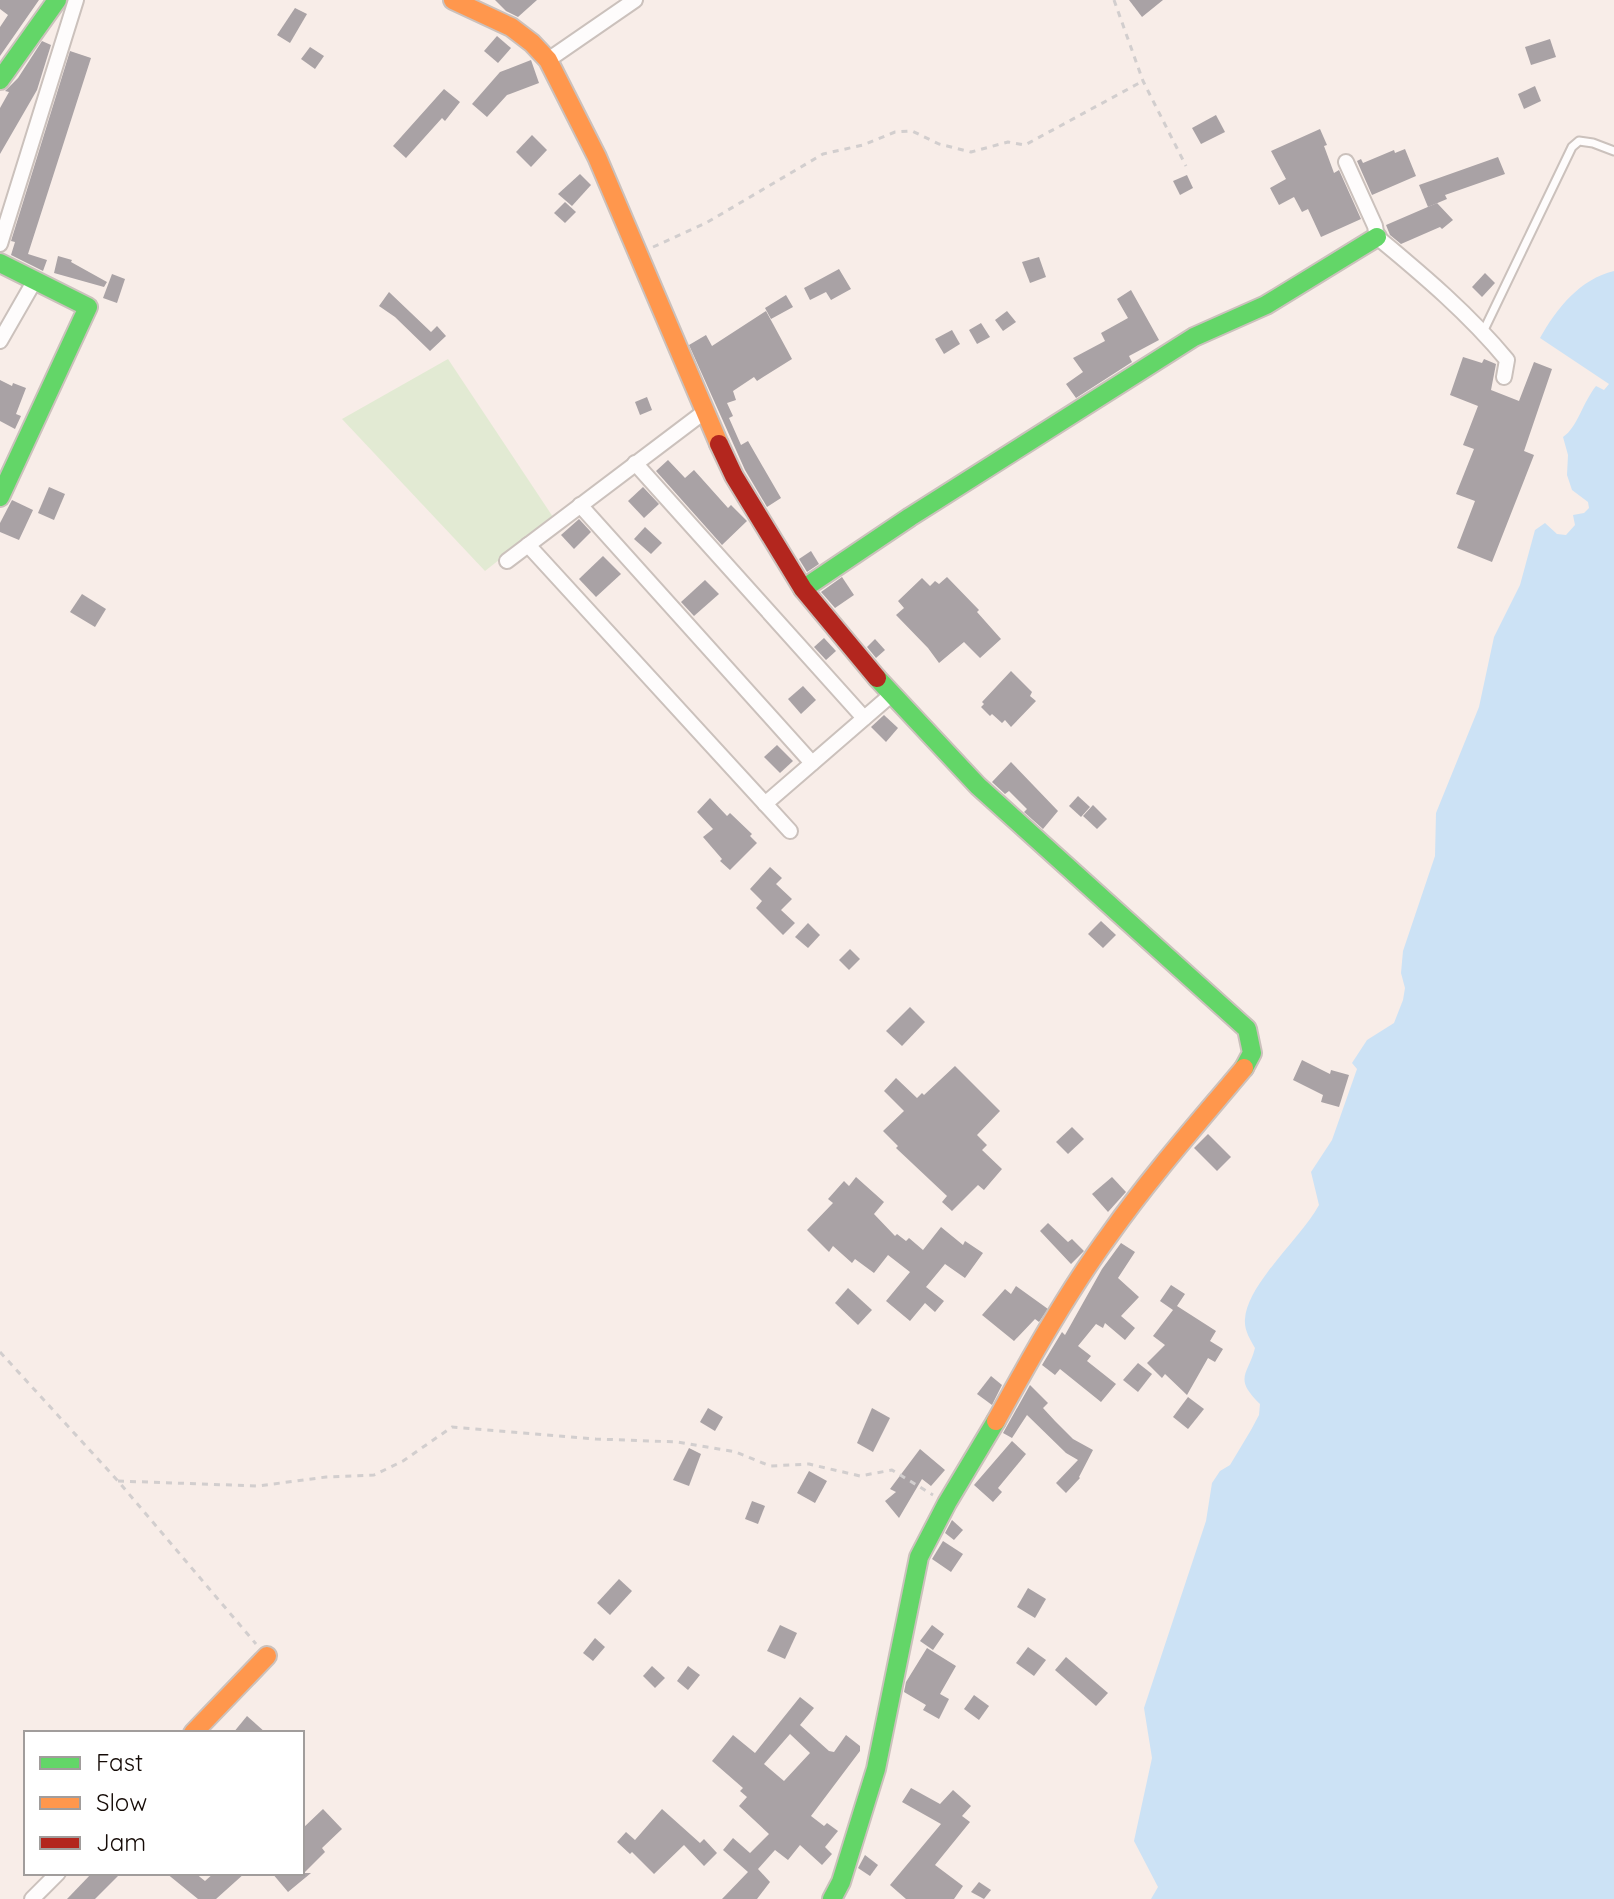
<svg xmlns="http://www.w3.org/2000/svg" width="1614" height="1899" font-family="Quicksand,sans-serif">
  <rect width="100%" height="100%" fill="#f8ede8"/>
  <!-- green -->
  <polygon fill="#e2ead3" points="448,359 553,517 485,571 342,419"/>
  <!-- water -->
  <path fill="#cce2f5" d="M1614 271V1899H1151L1158 1887 1134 1841 1152 1758 1144 1708 1206 1521 1212 1483 1220 1471 1230 1465 1251 1430 1259 1415 1260 1404C1233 1378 1248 1375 1255 1348 1250 1339 1244 1330 1245 1319 1247 1284 1301 1238 1319 1205L1311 1172 1332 1140 1357 1069 1352 1063 1367 1040 1394 1023 1403 1000 1405 988 1401 973 1403 951 1435 856 1436 813 1479 707 1494 637 1520 585 1535 530 1545 523 1557 534 1566 535 1575 525 1573 515 1584 513 1589 508 1588 502 1572 490 1567 475 1568 455 1563 437C1577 428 1583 402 1596 386L1604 390 1609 384 1540 338C1557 308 1580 279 1614 271Z"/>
  <!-- building -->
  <g fill="#a9a2a5" fill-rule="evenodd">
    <polygon points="0,0 39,0 0,56 0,27 8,15 0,9"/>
    <polygon points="495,0 537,0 518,17 506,11"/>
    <polygon points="1129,0 1163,0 1142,17"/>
    <polygon points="295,8 307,14 290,43 277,35"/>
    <polygon points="497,36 511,48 498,63 484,51"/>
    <polygon points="1550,39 1556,57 1531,65 1525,47"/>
    <polygon points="42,41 51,45 37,90 0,154 0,108 9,92 5,91 18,78"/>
    <polygon points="310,47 324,56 315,69 301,59"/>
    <polygon points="70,51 91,58 28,254 47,260 43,271 11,255 15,242 11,241"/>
    <polygon points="531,60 539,83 507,95 487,117 472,104 500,72"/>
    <polygon points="1535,86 1541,101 1524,109 1518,94"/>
    <polygon points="444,89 460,102 445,121 442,118 406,158 393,146"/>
    <polygon points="1216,115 1225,132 1201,144 1192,128"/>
    <polygon points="1320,129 1327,145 1324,146 1334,173 1339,170 1361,219 1321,237 1308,209 1302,212 1294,197 1279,205 1270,188 1286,179 1271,151"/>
    <polygon points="532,135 547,150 531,167 516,152"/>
    <polygon points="1405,149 1416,176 1372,195 1357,161 1361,159 1363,163 1394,150 1395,153"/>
    <polygon points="1498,157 1505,174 1445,195 1447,199 1428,207 1419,185"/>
    <polygon points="580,174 591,185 572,206 558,194"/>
    <polygon points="1187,175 1193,188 1180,195 1173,181"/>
    <polygon points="565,202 576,212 565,223 554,213"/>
    <polygon points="1437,203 1453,220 1442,229 1440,227 1401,244 1390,235 1386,225"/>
    <polygon points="58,256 72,260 71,262 107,282 104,287 54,273"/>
    <polygon points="1039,257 1046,277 1030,283 1022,262"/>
    <polygon points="839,269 851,289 831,300 826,292 810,300 804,288"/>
    <polygon points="1485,273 1495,283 1482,297 1472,287"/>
    <polygon points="112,274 125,279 117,303 103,298"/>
    <polygon points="1131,290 1159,340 1129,356 1132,362 1076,398 1066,384 1083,372 1073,358 1105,341 1101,333 1128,318 1117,299"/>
    <polygon points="389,292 431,332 437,326 446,336 430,351 395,317 379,306"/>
    <polygon points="786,295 793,307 771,319 765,308"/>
    <polygon points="766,311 792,359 757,381 754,377 733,391 736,400 727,403 733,416 729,418 741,445 748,441 781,498 767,507 745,470 689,345 706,335 712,346"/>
    <polygon points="1007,311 1016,322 1003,331 995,320"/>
    <polygon points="981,323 990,337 977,344 969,330"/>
    <polygon points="952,330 960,344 944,354 935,339"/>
    <polygon points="1463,357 1482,363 1484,359 1496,364 1491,390 1519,401 1534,362 1552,369 1524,451 1534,455 1492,562 1457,548 1475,501 1456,494 1474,449 1463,445 1478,406 1450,395"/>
    <polygon points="0,380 12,386 13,383 26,388 16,414 21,416 15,429 0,421"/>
    <polygon points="647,397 652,410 640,415 635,402"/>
    <polygon points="668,460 685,478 694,470 728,508 731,505 747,521 722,545 656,471"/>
    <polygon points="49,487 65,494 54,520 38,513"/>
    <polygon points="643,487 659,504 644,518 628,501"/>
    <polygon points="12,500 33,510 19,540 0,532 0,523"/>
    <polygon points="579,519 591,532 574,549 561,535"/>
    <polygon points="645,527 662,543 651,554 634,539"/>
    <polygon points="811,551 819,564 807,572 799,559"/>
    <polygon points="603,556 621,574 596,597 579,579"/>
    <polygon points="842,577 854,595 835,608 821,592"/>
    <polygon points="947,577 979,610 977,612 1001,639 980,658 964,642 939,663 928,648 896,615 904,608 898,601 922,578 930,586 935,581 939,584"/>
    <polygon points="705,580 719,594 694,616 681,602"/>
    <polygon points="82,594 106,609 95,627 70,612"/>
    <polygon points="824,638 836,651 826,660 814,647"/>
    <polygon points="875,639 885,650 876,658 867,647"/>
    <polygon points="1011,671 1032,692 1030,696 1036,701 1011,727 1005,720 1002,723 992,714 990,716 981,707 984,704 982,702"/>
    <polygon points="803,686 816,700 801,714 788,699"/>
    <polygon points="884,715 898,728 886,742 871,727"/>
    <polygon points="777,745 793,761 780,773 764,757"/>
    <polygon points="1011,762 1058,811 1043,829 1024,812 1027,809 1009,791 1005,794 992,782"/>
    <polygon points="1078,796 1090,807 1081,817 1069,806"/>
    <polygon points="710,798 727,816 730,813 752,834 750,836 757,843 730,870 720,861 722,859 703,837 713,829 697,812"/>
    <polygon points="1093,805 1107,819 1097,829 1083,816"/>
    <polygon points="770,867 782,878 776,884 792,899 781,910 795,923 783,935 756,908 762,901 750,889"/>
    <polygon points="1101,921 1116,935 1103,948 1088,934"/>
    <polygon points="808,923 820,935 808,948 795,937"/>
    <polygon points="850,949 860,959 849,970 839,960"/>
    <polygon points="910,1007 925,1022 902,1046 886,1031"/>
    <polygon points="1302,1060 1330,1074 1331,1070 1349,1075 1339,1107 1321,1102 1323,1095 1293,1080"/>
    <polygon points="955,1066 1000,1111 977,1135 987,1145 982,1150 1002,1169 984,1190 978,1185 952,1211 942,1202 947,1196 896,1148 898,1146 883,1131 904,1111 884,1091 896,1078 917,1098 922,1093 924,1095"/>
    <polygon points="1072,1127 1084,1139 1068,1154 1056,1142"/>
    <polygon points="1208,1134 1231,1157 1217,1171 1194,1148"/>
    <polygon points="856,1177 884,1202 874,1214 895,1236 897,1234 906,1241 909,1238 923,1250 941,1227 963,1245 965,1241 983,1253 965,1278 945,1264 926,1287 944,1301 935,1312 925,1303 910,1321 886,1301 910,1272 888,1255 874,1273 855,1259 852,1263 833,1246 829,1252 807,1230 833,1203 828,1199 844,1181 849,1186"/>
    <polygon points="1112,1177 1126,1192 1108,1212 1092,1194"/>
    <polygon points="1048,1223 1068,1242 1072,1239 1084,1251 1071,1264 1040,1231"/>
    <polygon points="1121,1243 1135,1252 1118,1278 1139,1297 1121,1316 1135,1328 1125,1340 1105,1323 1103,1328 1096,1324 1078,1346 1091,1356 1087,1361 1116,1384 1101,1402 1060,1369 1055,1375 1042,1365 1062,1332 1065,1335 1102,1269"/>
    <polygon points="1171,1285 1185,1294 1177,1306 1216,1331 1210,1341 1223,1349 1215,1362 1208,1358 1187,1395 1165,1374 1162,1378 1147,1363 1165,1345 1153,1336 1173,1310 1160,1301"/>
    <polygon points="1016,1286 1048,1309 1039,1322 1035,1319 1014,1341 982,1315 1005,1289 1011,1294"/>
    <polygon points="848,1288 872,1310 858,1325 835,1303"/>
    <polygon points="1138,1363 1152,1374 1138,1392 1123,1380"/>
    <polygon points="991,1376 1002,1385 992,1405 977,1394"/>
    <polygon points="1030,1385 1048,1403 1043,1408 1055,1421 1073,1439 1093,1450 1079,1477 1080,1478 1066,1493 1056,1483 1078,1460 1066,1453 1027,1415 1012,1438 1003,1433"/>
    <polygon points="1188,1397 1204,1409 1188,1429 1173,1417"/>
    <polygon points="708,1408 723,1417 715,1431 700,1422"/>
    <polygon points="872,1408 890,1418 873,1452 857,1443"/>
    <polygon points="1012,1441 1026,1454 998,1488 1002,1492 993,1502 974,1485"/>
    <polygon points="689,1448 701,1454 689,1486 673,1480"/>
    <polygon points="920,1449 945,1470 931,1486 922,1479 899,1518 885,1501 896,1492 890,1489"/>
    <polygon points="809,1471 827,1481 815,1503 797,1493"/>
    <polygon points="752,1501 765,1506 758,1524 745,1519"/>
    <polygon points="952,1520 963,1530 954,1540 945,1533"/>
    <polygon points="943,1541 963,1554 951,1572 932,1559"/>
    <polygon points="619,1579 632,1591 610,1615 597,1603"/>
    <polygon points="1028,1588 1046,1599 1035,1618 1017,1607"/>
    <polygon points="780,1625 797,1633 785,1659 767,1651"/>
    <polygon points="932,1625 944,1634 933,1650 920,1641"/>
    <polygon points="595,1638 605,1647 593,1661 583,1653"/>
    <polygon points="1028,1647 1046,1660 1034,1676 1016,1663"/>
    <polygon points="927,1648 956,1666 940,1694 949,1699 939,1719 923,1710 926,1705 904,1692 906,1682"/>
    <polygon points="1066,1657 1108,1693 1096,1706 1055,1670"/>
    <polygon points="652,1666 665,1678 655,1688 643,1676"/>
    <polygon points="688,1666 700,1675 688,1690 677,1681"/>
    <polygon points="974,1695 989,1706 979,1720 964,1709"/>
    <path d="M800 1697 814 1708 800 1725 829 1751 834 1752 846 1735 860 1746V1751L811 1816 824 1826 827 1823 838 1831 825 1847 832 1854 822 1865 800 1845 788 1860 775 1850 758 1869 770 1882 757 1899H722L748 1872 723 1850 733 1838 750 1853 769 1834 739 1806 747 1797 740 1791 743 1788 712 1761 733 1735 755 1753ZM790 1734 810 1753 784 1781 764 1764Z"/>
    <polygon points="247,1716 266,1733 233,1733"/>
    <polygon points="911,1788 940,1804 953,1790 971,1806 962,1816 970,1822 935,1865 963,1886 954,1899 906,1899 890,1885 941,1824 902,1802"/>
    <polygon points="323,1809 342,1829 322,1848 325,1852 304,1873 311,1873 288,1892 272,1873 302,1873 302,1829"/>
    <polygon points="662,1809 700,1843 704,1839 717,1853 704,1866 684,1845 654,1874 632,1852 630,1854 617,1842 626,1832 635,1840"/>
    <polygon points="865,1855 878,1865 870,1876 858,1868"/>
    <polygon points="92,1873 121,1873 95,1899 67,1899"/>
    <polygon points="166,1873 195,1873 205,1881 214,1873 245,1873 216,1899 198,1899"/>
    <polygon points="979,1882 991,1890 984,1899 971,1892"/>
  </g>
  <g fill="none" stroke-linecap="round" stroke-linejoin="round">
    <defs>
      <polyline id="lane" points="1483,332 1572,147 1579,141 1593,143 1614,151"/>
      <g id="street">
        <polyline points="548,60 635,0"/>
        <path d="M1346 162 1375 226 1377 237C1423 275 1469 314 1507 360L1504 377"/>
        <polyline points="0,244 76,0"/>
        <polyline points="0,341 35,280"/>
        <polyline points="635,463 864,718"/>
        <polyline points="580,505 812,763"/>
        <polyline points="528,545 790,831"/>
        <polyline points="507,561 704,412"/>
        <polyline points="765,804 891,695"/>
        <polyline points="32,1899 58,1873"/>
      </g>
      <g id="fast">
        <polyline points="0,80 57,0"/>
        <polyline points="0,263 88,307 0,497"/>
        <polyline points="803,589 910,517 1194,337 1266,305 1377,237"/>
        <polyline points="877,678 978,786 1247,1029 1252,1053 1244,1068"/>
        <polyline points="832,1899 841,1882 876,1769 919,1557 947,1503 996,1421"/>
      </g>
      <g id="slow">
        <polyline points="453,0 511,27 532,43 548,60 597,157 719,444"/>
        <path d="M996 1421C1030 1359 1068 1291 1110 1234 1151 1176 1198 1123 1244 1068"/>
        <polyline points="193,1733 267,1656"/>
      </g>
      <polyline id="jam" points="719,444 734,476 803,589 877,678"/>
    </defs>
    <!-- lane casing -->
    <use href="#lane" stroke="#cbc1bc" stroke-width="11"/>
    <!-- street casing -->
    <use href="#street" stroke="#cbc1bc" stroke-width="18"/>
    <!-- fast casing -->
    <use href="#fast" stroke="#cbc1bc" stroke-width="22"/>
    <!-- slow casing -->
    <use href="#slow" stroke="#cbc1bc" stroke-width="22"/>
    <!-- jam casing -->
    <use href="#jam" stroke="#cbc1bc" stroke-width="22"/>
    <!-- path -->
    <g stroke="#d2cece" stroke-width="3" stroke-dasharray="6 6" stroke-linecap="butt">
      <polyline points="1114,0 1143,81 1186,166"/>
      <polyline points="653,247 706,223 823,154 863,145 895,132 912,131 939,144 971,152 1008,142 1025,145 1143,81"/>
      <polyline points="0,1352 118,1481 256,1644"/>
      <polyline points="118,1481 258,1486 326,1477 374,1475 403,1461 452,1427 596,1439 678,1442 736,1452 770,1466 809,1464 860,1476 892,1470 933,1495"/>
    </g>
    <!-- lane -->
    <use href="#lane" stroke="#fefcfc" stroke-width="7"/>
    <!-- street -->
    <use href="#street" stroke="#fefcfc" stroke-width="14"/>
    <!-- fast -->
    <use href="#fast" stroke="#63d668" stroke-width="18"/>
    <!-- slow -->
    <use href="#slow" stroke="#ff974d" stroke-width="18"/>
    <!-- jam -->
    <use href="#jam" stroke="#b3261e" stroke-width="18"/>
  </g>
  <!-- legend -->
  <rect x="24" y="1731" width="280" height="144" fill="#ffffff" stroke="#a19d9c" stroke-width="2"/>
  <rect x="40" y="1757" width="40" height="12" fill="#63d668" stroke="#a19d9c" stroke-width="2"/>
  <text x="96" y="1771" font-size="24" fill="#150b07">Fast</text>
  <rect x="40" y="1797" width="40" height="12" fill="#ff974d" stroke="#a19d9c" stroke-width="2"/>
  <text x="96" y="1811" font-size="24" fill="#150b07">Slow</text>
  <rect x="40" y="1837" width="40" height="12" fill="#b3261e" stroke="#a19d9c" stroke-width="2"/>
  <text x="96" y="1851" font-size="24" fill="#150b07">Jam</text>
</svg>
